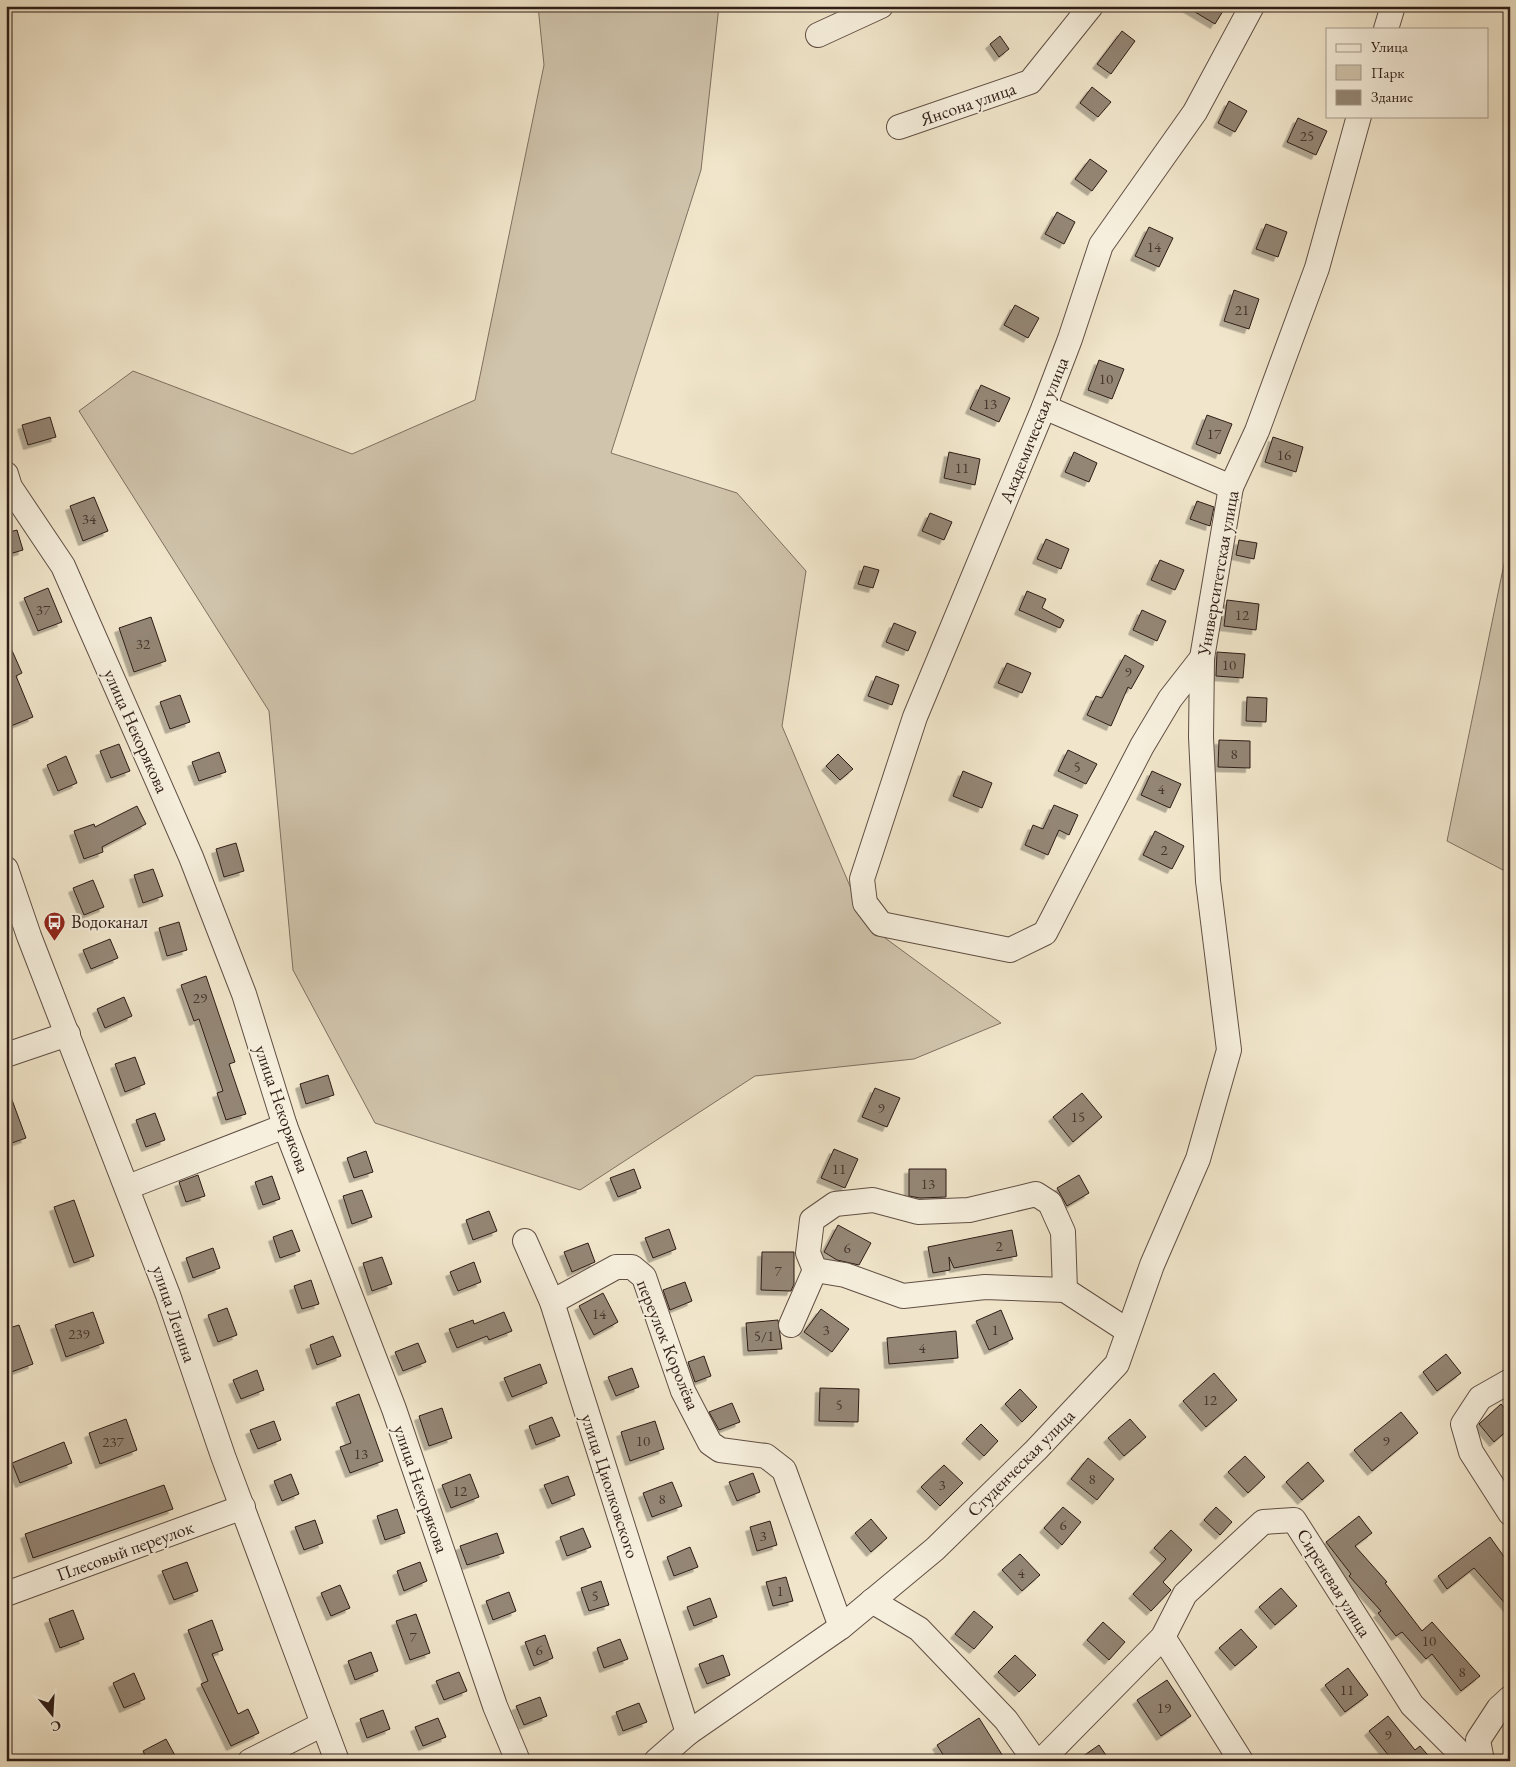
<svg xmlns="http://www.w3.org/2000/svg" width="1516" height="1767" font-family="'EB Garamond',serif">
  <defs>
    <filter id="shadow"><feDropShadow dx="-4.5" dy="4.5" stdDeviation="0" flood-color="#0004"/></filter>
  </defs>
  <rect width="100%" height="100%" fill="#f1e6cb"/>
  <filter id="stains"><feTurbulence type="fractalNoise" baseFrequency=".004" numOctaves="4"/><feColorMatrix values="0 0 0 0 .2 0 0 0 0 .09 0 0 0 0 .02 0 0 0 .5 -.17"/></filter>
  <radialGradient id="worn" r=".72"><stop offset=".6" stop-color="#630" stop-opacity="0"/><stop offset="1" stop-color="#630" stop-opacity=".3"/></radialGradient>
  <!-- green -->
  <g fill="#d0c4ac" stroke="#807062">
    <polygon points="538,6 719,6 701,170 611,453 737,493 806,571 782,726 866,924 1001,1023 914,1059 755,1076 580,1190 375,1123 293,970 269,711 79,411 133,371 352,454 475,400 544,65"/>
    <polygon points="1510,535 1510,862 1505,871 1447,841"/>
  </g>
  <!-- building -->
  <g fill="#948675" stroke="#2f1d17" filter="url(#shadow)">
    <polygon points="1185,6 1226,6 1215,24"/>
    <polygon points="1122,31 1135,41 1111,74 1097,64"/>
    <polygon points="1000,36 1009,49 999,57 990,44"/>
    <polygon points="1092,87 1111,102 1098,117 1080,103"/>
    <polygon points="1229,101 1247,111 1235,132 1218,123"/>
    <polygon points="1298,118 1327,131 1316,155 1287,142"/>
    <polygon points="1090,159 1107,171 1092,191 1075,179"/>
    <polygon points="1057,212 1075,222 1064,244 1045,234"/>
    <polygon points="1266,224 1287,232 1278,257 1256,249"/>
    <polygon points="1149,227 1173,238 1159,267 1135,256"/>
    <polygon points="1234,290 1259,299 1249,329 1224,321"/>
    <polygon points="1015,305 1039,318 1028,338 1004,325"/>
    <polygon points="1099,360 1124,369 1112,399 1088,390"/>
    <polygon points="981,385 1010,398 999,422 970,409"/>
    <polygon points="1207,415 1232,424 1220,454 1196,444"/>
    <polygon points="50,417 56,437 28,445 22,425"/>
    <polygon points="1273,437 1303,447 1296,472 1265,462"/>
    <polygon points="949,452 980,459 975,485 944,478"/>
    <polygon points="1074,452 1097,463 1089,482 1065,472"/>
    <polygon points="94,497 108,531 83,541 70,506"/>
    <polygon points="1197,501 1214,507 1210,526 1190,519"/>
    <polygon points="930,513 952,522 944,540 922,531"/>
    <polygon points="17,530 23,550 6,555 6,533"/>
    <polygon points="1046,539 1069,549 1061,569 1037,559"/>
    <polygon points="1239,540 1257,543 1254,559 1236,555"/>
    <polygon points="1160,560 1184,570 1175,590 1151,580"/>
    <polygon points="864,566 879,570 873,588 858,584"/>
    <polygon points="48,588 62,622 38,631 24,598"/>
    <polygon points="1027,591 1046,599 1042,608 1064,620 1060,628 1019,610"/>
    <polygon points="1227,600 1259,604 1256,630 1224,626"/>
    <polygon points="1142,610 1166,621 1157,641 1133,630"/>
    <polygon points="151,617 166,661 134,672 119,628"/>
    <polygon points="894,623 916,632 908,651 886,642"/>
    <polygon points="6,637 22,673 16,676 33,717 6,728"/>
    <polygon points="1217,652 1245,654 1243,678 1216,676"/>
    <polygon points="1125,655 1144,666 1131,689 1128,687 1111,726 1087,715 1096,696 1102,698"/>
    <polygon points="1007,663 1031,673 1022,693 998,683"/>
    <polygon points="876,676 899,685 892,705 868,696"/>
    <polygon points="180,695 190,722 170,729 160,702"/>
    <polygon points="1247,697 1267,698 1266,722 1246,721"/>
    <polygon points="1219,740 1250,741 1250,768 1218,767"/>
    <polygon points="119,744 130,771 111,778 100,751"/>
    <polygon points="1068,750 1097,764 1086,784 1058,771"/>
    <polygon points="219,752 226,772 199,781 192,762"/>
    <polygon points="838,754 853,769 840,780 826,766"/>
    <polygon points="66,756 77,783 58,791 47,765"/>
    <polygon points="963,771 992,783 982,808 953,796"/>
    <polygon points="1152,771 1181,784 1170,808 1141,795"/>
    <polygon points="1054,805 1078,815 1069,835 1059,830 1048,855 1025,845 1033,825 1043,829"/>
    <polygon points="137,806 146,824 102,847 103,852 84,859 74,831 94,824 95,827"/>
    <polygon points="1155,831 1184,846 1172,869 1143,855"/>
    <polygon points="236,843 244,871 224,877 216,849"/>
    <polygon points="153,869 163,896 143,903 134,875"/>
    <polygon points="93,880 104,907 84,915 73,888"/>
    <polygon points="179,922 187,950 167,956 159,928"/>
    <polygon points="110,939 118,958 91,969 83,950"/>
    <polygon points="206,976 235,1062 229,1064 246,1114 226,1120 217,1093 223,1091 199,1019 194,1021 181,985"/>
    <polygon points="124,997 132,1016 105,1028 97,1009"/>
    <polygon points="135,1057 145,1084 125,1092 115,1064"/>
    <polygon points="328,1075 334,1095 306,1104 300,1084"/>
    <polygon points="875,1088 900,1098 887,1127 862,1117"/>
    <polygon points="6,1089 8,1089 26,1138 6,1145"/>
    <polygon points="1082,1093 1102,1117 1073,1142 1053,1117"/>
    <polygon points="155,1113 165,1140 146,1147 136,1120"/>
    <polygon points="834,1149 858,1159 845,1188 821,1178"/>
    <polygon points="366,1151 373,1172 354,1178 347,1158"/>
    <polygon points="634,1169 641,1188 618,1197 610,1178"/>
    <polygon points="909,1169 946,1169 946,1197 920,1198 909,1196"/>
    <polygon points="198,1175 205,1196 186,1202 179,1182"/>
    <polygon points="1079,1175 1089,1193 1067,1206 1057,1188"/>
    <polygon points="272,1176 280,1199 263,1205 255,1182"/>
    <polygon points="362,1190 372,1217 352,1224 343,1196"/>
    <polygon points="74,1200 94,1256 74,1263 54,1207"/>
    <polygon points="489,1211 497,1231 473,1240 466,1220"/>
    <polygon points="838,1225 871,1243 859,1265 837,1260 824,1252"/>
    <polygon points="669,1229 676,1249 653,1258 645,1238"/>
    <polygon points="292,1230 300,1251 280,1258 273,1237"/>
    <polygon points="1012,1230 1017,1256 954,1268 949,1257 950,1270 933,1273 928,1247"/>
    <polygon points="588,1243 595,1262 572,1272 564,1252"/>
    <polygon points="213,1248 220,1268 193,1278 186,1258"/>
    <polygon points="762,1252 794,1252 794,1284 791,1291 761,1290"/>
    <polygon points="382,1257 392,1284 372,1291 363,1263"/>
    <polygon points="474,1262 481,1282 458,1291 450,1272"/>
    <polygon points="311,1280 319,1304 302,1309 294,1286"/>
    <polygon points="685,1282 692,1301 670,1310 663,1290"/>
    <polygon points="603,1293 618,1322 594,1335 579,1306"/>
    <polygon points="227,1308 237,1335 218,1342 208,1315"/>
    <polygon points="821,1309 849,1329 832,1352 804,1332"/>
    <polygon points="1001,1310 1013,1339 989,1350 976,1321"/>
    <polygon points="93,1312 104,1343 66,1357 55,1325"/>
    <polygon points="504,1312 512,1331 489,1340 487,1336 457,1348 449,1329 473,1320 474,1324"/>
    <polygon points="778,1320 782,1349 748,1351 746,1323"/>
    <polygon points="19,1325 33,1364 6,1374 6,1329"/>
    <polygon points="956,1331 958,1358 889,1364 887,1338"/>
    <polygon points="333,1336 341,1356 317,1365 310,1345"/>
    <polygon points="418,1343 426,1362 403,1371 395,1352"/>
    <polygon points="1446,1354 1461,1373 1437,1391 1423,1372"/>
    <polygon points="704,1356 711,1376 695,1382 688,1362"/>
    <polygon points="540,1364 547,1383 512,1397 504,1378"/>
    <polygon points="632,1368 639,1387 616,1396 608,1377"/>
    <polygon points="257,1370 264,1390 241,1399 233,1380"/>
    <polygon points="1214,1373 1237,1400 1206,1427 1183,1401"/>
    <polygon points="820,1388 859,1389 858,1422 819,1421"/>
    <polygon points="1020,1389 1037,1407 1022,1422 1005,1404"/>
    <polygon points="359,1394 383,1461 350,1473 340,1447 351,1443 336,1403"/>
    <polygon points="732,1403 740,1422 719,1430 709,1412"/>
    <polygon points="1501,1404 1510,1415 1510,1428 1494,1442 1479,1424"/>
    <polygon points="442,1408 452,1438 429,1446 419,1416"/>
    <polygon points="1401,1412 1418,1433 1372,1471 1354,1450"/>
    <polygon points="552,1417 560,1436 536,1445 529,1426"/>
    <polygon points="126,1419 137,1450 100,1464 89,1433"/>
    <polygon points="1130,1419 1146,1437 1124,1456 1108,1438"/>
    <polygon points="274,1421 281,1440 258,1449 250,1430"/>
    <polygon points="655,1421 664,1449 630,1461 621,1432"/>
    <polygon points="981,1424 998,1441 984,1456 966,1439"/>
    <polygon points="64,1442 72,1463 20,1483 12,1463"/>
    <polygon points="1245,1456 1265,1477 1248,1493 1228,1472"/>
    <polygon points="1088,1458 1114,1479 1097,1500 1071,1479"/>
    <polygon points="1308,1462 1324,1481 1302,1500 1286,1482"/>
    <polygon points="944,1465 963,1483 940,1506 921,1487"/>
    <polygon points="753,1473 760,1492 737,1501 729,1482"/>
    <polygon points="291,1474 299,1494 282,1501 274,1481"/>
    <polygon points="470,1474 479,1497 451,1508 442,1485"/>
    <polygon points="568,1476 575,1495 552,1504 544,1485"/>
    <polygon points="672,1482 682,1506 652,1517 643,1493"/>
    <polygon points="164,1485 173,1509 33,1558 25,1534"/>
    <polygon points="1063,1507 1081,1522 1062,1545 1044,1528"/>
    <polygon points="1216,1507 1232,1522 1220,1535 1204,1520"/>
    <polygon points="397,1509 405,1533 385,1540 377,1516"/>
    <polygon points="1359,1516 1372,1533 1355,1546 1387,1582 1385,1583 1422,1631 1432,1622 1480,1676 1461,1691 1432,1654 1426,1659 1402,1632 1396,1636 1378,1613 1381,1611 1349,1576 1351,1574 1326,1542"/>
    <polygon points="871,1519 887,1538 871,1552 855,1533"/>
    <polygon points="315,1520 323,1543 304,1550 295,1527"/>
    <polygon points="770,1521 777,1545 757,1551 750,1527"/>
    <polygon points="583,1528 591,1547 567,1556 560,1537"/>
    <polygon points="1171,1530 1192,1550 1163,1582 1171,1590 1151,1611 1133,1594 1166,1559 1154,1548"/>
    <polygon points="497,1533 504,1553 467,1565 460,1546"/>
    <polygon points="1490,1537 1510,1565 1510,1609 1474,1568 1447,1589 1438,1576"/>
    <polygon points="690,1547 698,1567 674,1576 667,1557"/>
    <polygon points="1020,1554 1040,1575 1022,1591 1002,1570"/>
    <polygon points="187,1562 198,1591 174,1600 162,1571"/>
    <polygon points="420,1562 427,1581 404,1591 397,1571"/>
    <polygon points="786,1577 793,1601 773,1606 766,1582"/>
    <polygon points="601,1581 609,1605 589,1611 581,1588"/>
    <polygon points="340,1585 350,1608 331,1616 321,1593"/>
    <polygon points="1281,1588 1297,1606 1275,1625 1259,1607"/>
    <polygon points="509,1592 516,1611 493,1620 486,1601"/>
    <polygon points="710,1598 717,1617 694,1626 687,1607"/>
    <polygon points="73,1610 84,1639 60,1648 49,1619"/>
    <polygon points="974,1611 993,1627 974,1649 955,1634"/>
    <polygon points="416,1614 430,1653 410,1660 396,1621"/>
    <polygon points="212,1620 223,1650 212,1654 238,1714 248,1709 259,1733 231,1746 201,1684 208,1681 188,1630"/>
    <polygon points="1103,1622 1125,1642 1109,1660 1087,1640"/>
    <polygon points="1241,1629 1257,1647 1235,1666 1219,1648"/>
    <polygon points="545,1635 553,1658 534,1666 525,1642"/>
    <polygon points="620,1639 628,1659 604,1668 597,1648"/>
    <polygon points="371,1652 378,1671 355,1680 348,1661"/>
    <polygon points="723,1655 730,1675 707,1684 699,1664"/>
    <polygon points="1015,1655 1036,1675 1019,1692 998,1672"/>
    <polygon points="1348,1668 1368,1695 1345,1712 1325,1685"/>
    <polygon points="459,1672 467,1691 444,1700 436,1681"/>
    <polygon points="134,1673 145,1699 124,1708 113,1683"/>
    <polygon points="1167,1680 1191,1716 1161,1736 1137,1700"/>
    <polygon points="540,1697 547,1716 524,1725 516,1706"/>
    <polygon points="639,1703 647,1722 623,1731 616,1712"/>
    <polygon points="383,1710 390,1729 367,1738 360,1719"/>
    <polygon points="1388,1716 1415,1750 1420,1746 1433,1761 1393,1761 1369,1731"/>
    <polygon points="438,1718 446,1737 423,1746 415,1727"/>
    <polygon points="979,1718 1006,1761 947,1761 937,1745"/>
    <polygon points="166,1739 178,1761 148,1761 143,1751"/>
    <polygon points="1099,1745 1110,1761 1076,1761"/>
  </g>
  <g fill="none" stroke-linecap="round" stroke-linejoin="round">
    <defs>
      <g id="minor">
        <polyline points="1386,29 1393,6"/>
        <polyline points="818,35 881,6"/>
        <polyline points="899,127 1030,82 1091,6"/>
        <polyline points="1044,407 1231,487"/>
        <polyline points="6,474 10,487 63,566 191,857 244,994 285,1126 394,1409 495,1706 518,1761"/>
        <polyline points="1202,658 1170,699 1142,746 1045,933 1010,950 881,924 865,903 862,879 915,717 1044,407 1070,339 1101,245 1195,112 1252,6"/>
        <polyline points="6,869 29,936 168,1295 223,1456 337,1761"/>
        <polyline points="6,1055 68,1034"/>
        <polyline points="128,1187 285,1126"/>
        <polyline points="525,1241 552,1302 688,1733"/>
        <polyline points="815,1270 845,1275 903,1296 985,1287 1065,1290"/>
        <polyline points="552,1302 616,1267 632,1267 644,1277 683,1391 710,1443 720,1450 766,1456 784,1470 841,1627"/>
        <polyline points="791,1325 815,1270 808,1253 812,1220 835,1204 873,1200 918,1212 969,1210 1036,1194 1050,1203 1063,1232 1065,1290 1128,1331"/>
        <polyline points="1510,1381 1480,1398 1463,1424 1471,1452 1510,1513"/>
        <polyline points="6,1594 243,1507"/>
        <polyline points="872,1601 919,1629 1006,1720 1035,1761"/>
        <polyline points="1163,1637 1241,1761"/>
        <polyline points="250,1761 323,1724"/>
        <polyline points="656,1761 688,1733 841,1627 935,1549 1036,1450 1117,1364 1152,1265 1198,1159 1229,1050 1208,881 1201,737 1202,658 1231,487 1257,431 1317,268 1359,116"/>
        <polyline points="1041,1761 1163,1637 1185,1594 1263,1522 1294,1520 1412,1705 1468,1761"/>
        <polyline points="1482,1761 1478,1740 1499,1708 1510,1698"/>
      </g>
    </defs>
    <!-- minor casing -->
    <use href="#minor" stroke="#604f44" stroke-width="26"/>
    <!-- minor -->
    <use href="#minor" stroke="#f6efdd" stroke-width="24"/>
  </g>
  <!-- icons -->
  <defs>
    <symbol id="bus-pin" viewBox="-11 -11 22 30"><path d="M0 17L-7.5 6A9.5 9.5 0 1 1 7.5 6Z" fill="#8f2418" stroke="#f6efdd"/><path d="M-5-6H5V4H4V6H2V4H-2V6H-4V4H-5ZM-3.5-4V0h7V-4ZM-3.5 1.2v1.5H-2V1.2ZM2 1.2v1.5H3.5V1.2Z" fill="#fff"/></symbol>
  </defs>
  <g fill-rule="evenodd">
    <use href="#bus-pin" x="42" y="910" width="25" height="34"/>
  </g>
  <g text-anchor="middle" stroke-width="4" stroke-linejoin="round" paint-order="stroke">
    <!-- number labels -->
    <g font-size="15" fill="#48372e">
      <text x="1307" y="141">25</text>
      <text x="1154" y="252">14</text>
      <text x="1242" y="315">21</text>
      <text x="1106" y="384">10</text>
      <text x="990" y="409">13</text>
      <text x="1214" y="439">17</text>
      <text x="1284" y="460">16</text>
      <text x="962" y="473">11</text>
      <text x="89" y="524">34</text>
      <text x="43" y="615">37</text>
      <text x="1242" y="620">12</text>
      <text x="143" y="649">32</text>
      <text x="1229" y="670">10</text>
      <text x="1128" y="677">9</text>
      <text x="1234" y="759">8</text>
      <text x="1077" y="772">5</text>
      <text x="1161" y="794">4</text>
      <text x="1164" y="855">2</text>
      <text x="200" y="1003">29</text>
      <text x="881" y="1113">9</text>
      <text x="1078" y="1122">15</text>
      <text x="839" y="1174">11</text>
      <text x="928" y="1189">13</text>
      <text x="999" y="1251">2</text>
      <text x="847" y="1253">6</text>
      <text x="778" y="1276">7</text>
      <text x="599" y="1319">14</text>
      <text x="826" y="1335">3</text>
      <text x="995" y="1335">1</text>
      <text x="79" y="1339">239</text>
      <text x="764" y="1341">5/1</text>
      <text x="922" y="1353">4</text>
      <text x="1210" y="1405">12</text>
      <text x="839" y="1410">5</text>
      <text x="643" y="1446">10</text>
      <text x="1386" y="1446">9</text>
      <text x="113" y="1447">237</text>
      <text x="361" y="1459">13</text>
      <text x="1092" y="1484">8</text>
      <text x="942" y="1490">3</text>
      <text x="460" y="1496">12</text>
      <text x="662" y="1504">8</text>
      <text x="1063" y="1530">6</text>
      <text x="763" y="1541">3</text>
      <text x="1021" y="1578">4</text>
      <text x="780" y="1596">1</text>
      <text x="595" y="1601">5</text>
      <text x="413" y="1642">7</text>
      <text x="1429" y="1646">10</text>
      <text x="539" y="1655">6</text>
      <text x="1462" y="1677">8</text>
      <text x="1347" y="1695">11</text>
      <text x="1164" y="1713">19</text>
      <text x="1388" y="1740">9</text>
    </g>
    <!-- street labels -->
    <g font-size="18" fill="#2f1d17" stroke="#f6efdd">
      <text transform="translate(968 104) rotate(-19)" y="6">Янсона улица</text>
      <text transform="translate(1034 430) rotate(-68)" y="6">Академическая улица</text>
      <text transform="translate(1218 573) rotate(-80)" y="6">Университетская улица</text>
      <text transform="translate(136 731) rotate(66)" y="6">улица Некорякова</text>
      <text transform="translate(282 1109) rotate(71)" y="6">улица Некорякова</text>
      <text transform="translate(174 1314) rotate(71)" y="6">улица Ленина</text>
      <text transform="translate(668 1345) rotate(68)" y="6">переулок Королёва</text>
      <text transform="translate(1021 1463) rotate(-45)" y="6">Студенческая улица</text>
      <text transform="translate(610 1486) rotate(72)" y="6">улица Циолковского</text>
      <text transform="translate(421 1489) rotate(71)" y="6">улица Некорякова</text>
      <text transform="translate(125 1551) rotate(-20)" y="6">Плесовый переулок</text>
      <text transform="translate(1334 1583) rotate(58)" y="6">Сиреневая улица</text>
    </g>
    <!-- poi labels -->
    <g font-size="18" fill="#2f1d17" stroke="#f6efdd" text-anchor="start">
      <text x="71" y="928">Водоканал</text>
    </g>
  </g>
  <!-- margin -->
  <rect width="1516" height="1767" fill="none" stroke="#f1e6cb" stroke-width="25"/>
  <rect x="8" y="8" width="1501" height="1752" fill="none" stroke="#2f1d17" stroke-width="2.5"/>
  <rect x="12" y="12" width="1491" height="1742" fill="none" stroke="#2f1d17"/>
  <!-- legend -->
  <rect x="1326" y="28" width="162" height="90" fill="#f6efdd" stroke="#a69b8e"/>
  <rect x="1336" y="44" width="25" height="8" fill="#f6efdd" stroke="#a69b8e"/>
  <text x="1371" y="52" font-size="15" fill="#2f1d17">Улица</text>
  <rect x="1336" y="65" width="25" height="15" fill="#d0c4ac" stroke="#a69b8e"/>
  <text x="1371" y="78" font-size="15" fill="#2f1d17">Парк</text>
  <rect x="1336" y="90" width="25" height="15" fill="#948675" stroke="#a69b8e"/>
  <text x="1371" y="102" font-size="15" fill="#2f1d17">Здание</text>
  <!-- north arrow -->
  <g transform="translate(52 1714) rotate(162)" stroke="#f6efdd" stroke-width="4" paint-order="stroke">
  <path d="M0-4L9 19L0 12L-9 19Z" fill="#2f1d17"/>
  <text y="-8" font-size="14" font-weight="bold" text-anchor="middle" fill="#2f1d17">С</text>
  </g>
  <rect width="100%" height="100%" filter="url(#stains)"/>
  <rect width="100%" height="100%" fill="url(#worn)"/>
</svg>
